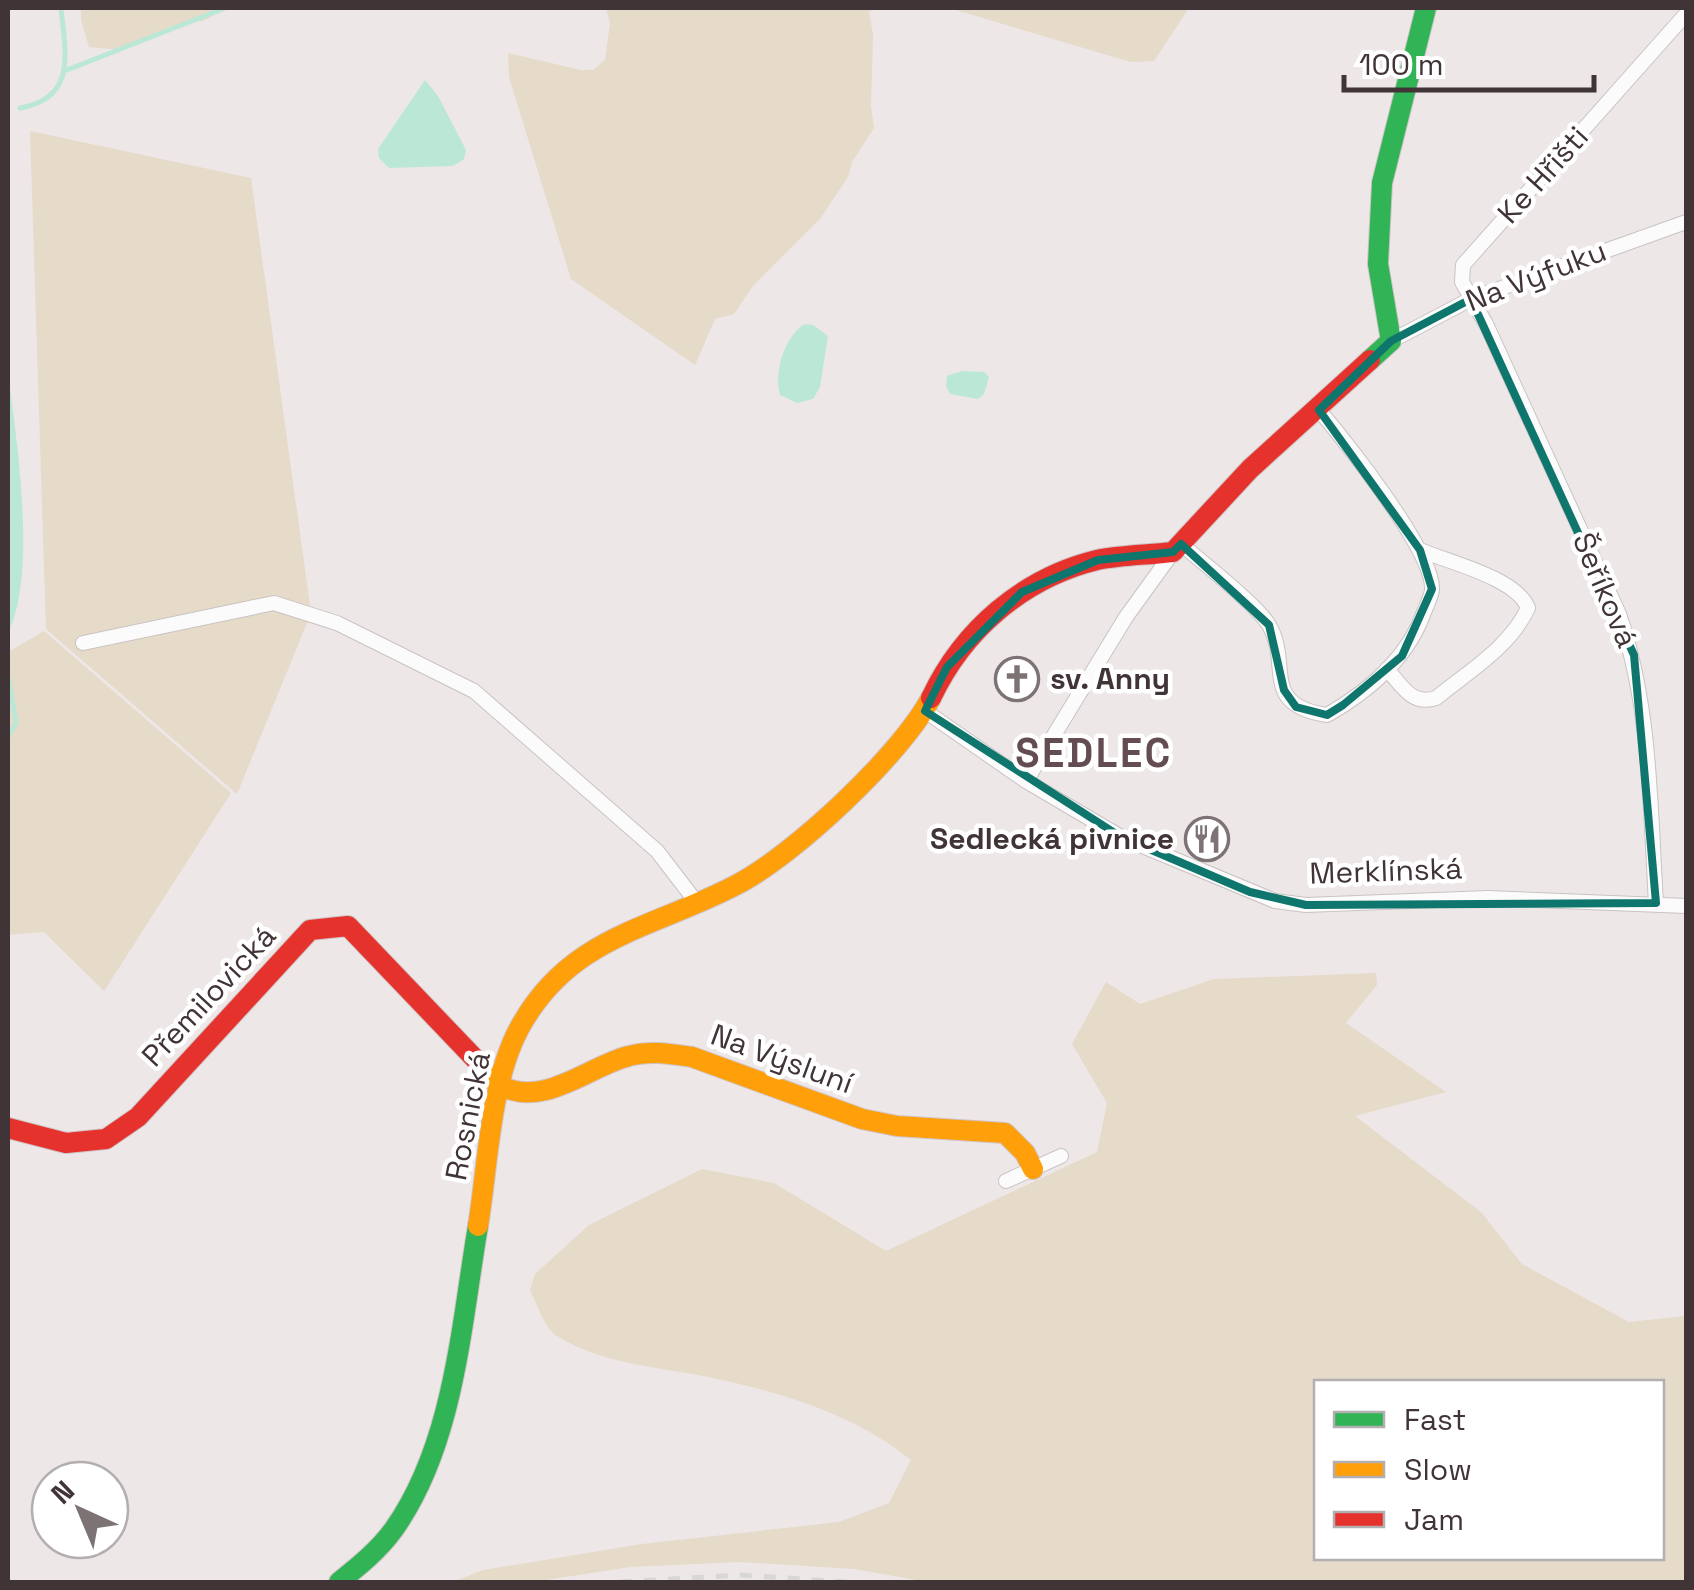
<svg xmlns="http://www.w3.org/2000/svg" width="1694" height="1590" font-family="'Space Grotesk',sans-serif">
  <rect width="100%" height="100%" fill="#ede7e7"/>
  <!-- green -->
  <g fill="#e6dac9" fill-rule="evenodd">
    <polygon points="81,8 230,8 202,21 182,23 120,50 89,47 81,20"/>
    <polygon points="606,8 876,8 869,12 873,35 871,105 874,128 852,162 848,177 820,219 753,286 734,314 715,319 695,365 571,279 509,77 508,53 581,70 593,70 605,60 610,23"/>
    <polygon points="949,8 1189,8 1154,61 1131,62"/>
    <polygon points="30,131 251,178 311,613 237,794 46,629"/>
    <polygon points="44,631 231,793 104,991 44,932 8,935 8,652"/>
    <path d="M1376 973 1377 985 1346 1023 1446 1092 1355 1116 1481 1212 1522 1264 1629 1322 1686 1316V1582H928L854 1569 741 1562 630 1567 533 1582H453L483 1570 642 1544 839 1522 889 1503 911 1460C856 1415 783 1393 713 1378 661 1367 604 1365 557 1336 545 1329 537 1304 530 1290L535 1274 589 1225 702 1169 774 1183 886 1251 1097 1152 1107 1103 1072 1044 1106 982 1140 1004 1214 979ZM1316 1382H1662V1558H1316Z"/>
  </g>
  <!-- water -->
  <g fill="#bbe8d6">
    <polygon points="425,80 438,96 466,150 464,159 453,166 389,168 379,158 378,149"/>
    <path d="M805 324 813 325 828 336 820 387 813 399 797 403 780 395C773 373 785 335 805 324Z"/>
    <path d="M8 371C16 439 38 572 8 633Z"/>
    <polygon points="962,371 984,372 989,377 984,394 978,399 950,394 946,386 947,376"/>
  </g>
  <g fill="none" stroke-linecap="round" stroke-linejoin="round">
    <!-- stream -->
    <g stroke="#bbe8d6" stroke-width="5">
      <polyline points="67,70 225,8"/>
      <path d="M20 108C78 98 65 51 61 8"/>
      <polyline points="8,676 16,723 8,736"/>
    </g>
    <defs>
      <g id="street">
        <polyline points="1391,341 1471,299 1686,222"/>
        <path d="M1181 544C1202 562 1257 605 1269 625 1292 664 1259 705 1327 715 1369 691 1408 658 1424 612 1427 605 1431 597 1432 590 1435 553 1345 441 1319 410"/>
        <polyline points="83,643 274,603 337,623 474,691 657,851 697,903"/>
        <path d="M1387 669C1402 686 1412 706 1436 698 1469 671 1510 647 1528 608 1517 578 1448 562 1420 550"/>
        <polyline points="925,711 1026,781 1121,837 1275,901 1306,905 1488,898 1686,906"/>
        <polyline points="1026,781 1126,617 1173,552"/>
        <path d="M1656 903C1650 805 1651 707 1619 614L1486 324 1462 282 1463 265 1686 14"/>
        <polyline points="1006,1181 1061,1156"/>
      </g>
      <g id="fast">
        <polyline points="1370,360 1391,341 1378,264 1382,183 1426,8"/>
        <path d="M339 1582C359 1566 379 1550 394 1529 454 1444 461 1326 478 1226"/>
      </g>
      <g id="slow">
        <path d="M479 1063C485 1070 493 1082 501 1086 545 1108 589 1066 629 1056 650 1050 671 1054 692 1057L862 1119 897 1126 1005 1133 1025 1153 1033 1169"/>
        <path d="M478 1226C488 1165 490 1081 520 1027 570 936 652 929 736 885 793 856 901 755 931 698"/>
      </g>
      <g id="jam">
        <path d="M931 698C963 630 1023 578 1097 560 1121 555 1148 555 1173 552L1250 469 1370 360"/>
        <polyline points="8,1128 66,1143 106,1139 138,1117 310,930 348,926 479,1063"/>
      </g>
    </defs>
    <!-- street casing -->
    <use href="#street" stroke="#c9c3c3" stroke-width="16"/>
    <!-- fast casing -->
    <use href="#fast" stroke="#d0c3c4" stroke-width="22"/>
    <!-- slow casing -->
    <use href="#slow" stroke="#d0c3c4" stroke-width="22"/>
    <!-- jam casing -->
    <use href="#jam" stroke="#d0c3c4" stroke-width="22"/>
    <!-- street -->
    <use href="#street" stroke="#fcfbfb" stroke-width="14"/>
    <!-- fast -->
    <use href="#fast" stroke="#30b455" stroke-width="20"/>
    <!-- slow -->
    <use href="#slow" stroke="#ff9f0a" stroke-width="20"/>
    <!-- jam -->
    <use href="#jam" stroke="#e5322d" stroke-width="20"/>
    <!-- rail -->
    <polyline stroke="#d8d7d7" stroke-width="5" stroke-dasharray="12 12" stroke-linecap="butt" points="620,1582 741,1575 846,1582"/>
  </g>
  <!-- marked area -->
  <path fill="none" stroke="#0f766e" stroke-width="8" stroke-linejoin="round" d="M1471 299 1634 655 1656 903 1306 905 1250 892 1121 837 925 711 947 667 1022 592 1098 560 1173 552 1181 544 1269 625 1284 690 1296 707 1327 715 1343 705 1402 656 1432 589 1420 550 1319 410 1391 341Z"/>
  <!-- icons -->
  <defs>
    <symbol id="church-ring" viewBox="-11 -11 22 22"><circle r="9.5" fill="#fff" stroke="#7d7375" stroke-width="1.5"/><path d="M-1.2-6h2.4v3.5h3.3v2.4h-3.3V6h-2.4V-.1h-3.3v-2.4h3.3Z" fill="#7d7375"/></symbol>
    <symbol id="restaurant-ring" viewBox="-11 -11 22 22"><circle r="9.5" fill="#fff" stroke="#7d7375" stroke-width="1.5"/><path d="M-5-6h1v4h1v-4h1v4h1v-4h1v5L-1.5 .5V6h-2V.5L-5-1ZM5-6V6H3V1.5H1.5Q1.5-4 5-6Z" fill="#7d7375"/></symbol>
  </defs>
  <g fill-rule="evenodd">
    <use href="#church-ring" x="992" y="654" width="50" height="50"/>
    <use href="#restaurant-ring" x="1182" y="814" width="50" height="50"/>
  </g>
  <g text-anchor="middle" stroke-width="9" stroke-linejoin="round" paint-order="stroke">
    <!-- street labels -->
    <g font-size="30" fill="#413437" stroke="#fff">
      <text transform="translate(1543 175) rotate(-48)" y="10">Ke Hřišti</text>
      <text transform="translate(1536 276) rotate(-21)" y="10">Na Výfuku</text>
      <text transform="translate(1605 590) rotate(67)" y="10">Šeříková</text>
      <text transform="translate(1386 871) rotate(-2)" y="10">Merklínská</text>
      <text transform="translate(209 996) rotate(-47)" y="10">Přemilovická</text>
      <text transform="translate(782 1059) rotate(20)" y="10">Na Výsluní</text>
      <text transform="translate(468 1116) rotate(-79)" y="10">Rosnická</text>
    </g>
    <!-- poi labels -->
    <g font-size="30" font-weight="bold" fill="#413437" stroke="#fff" text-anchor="start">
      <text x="1050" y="689">sv. Anny</text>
      <text x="1174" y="849" text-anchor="end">Sedlecká pivnice</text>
    </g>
    <!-- district labels -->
    <g font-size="40" font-weight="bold" letter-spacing="2.5" fill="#634d51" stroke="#fff">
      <text x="1094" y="767">SEDLEC</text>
    </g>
  </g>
  <!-- border -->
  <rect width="1694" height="1590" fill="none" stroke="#413437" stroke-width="20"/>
  <!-- legend -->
  <rect x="1314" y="1380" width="350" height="180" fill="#ffffff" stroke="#b3aeaf" stroke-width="2.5"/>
  <rect x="1334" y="1412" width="50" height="15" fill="#30b455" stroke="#b3aeaf" stroke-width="2.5"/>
  <text x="1404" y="1430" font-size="30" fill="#413437">Fast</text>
  <rect x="1334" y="1462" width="50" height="15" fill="#ff9f0a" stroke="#b3aeaf" stroke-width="2.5"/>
  <text x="1404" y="1480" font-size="30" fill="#413437">Slow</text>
  <rect x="1334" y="1512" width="50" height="15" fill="#e5322d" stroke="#b3aeaf" stroke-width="2.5"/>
  <text x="1404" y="1530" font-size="30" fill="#413437">Jam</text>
  <!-- north arrow -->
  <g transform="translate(80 1510) rotate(316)"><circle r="48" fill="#ffffff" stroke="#b3aeaf" stroke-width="2.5"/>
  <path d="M0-8L18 38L0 25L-18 38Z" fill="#7d7375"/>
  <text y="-15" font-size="28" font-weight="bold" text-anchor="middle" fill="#413437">N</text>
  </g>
  <!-- scale -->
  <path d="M1344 75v15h250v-15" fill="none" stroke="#413437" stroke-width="5"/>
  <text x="1359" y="75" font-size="30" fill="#413437" stroke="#ffffff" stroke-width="8" paint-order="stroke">100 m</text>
</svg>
